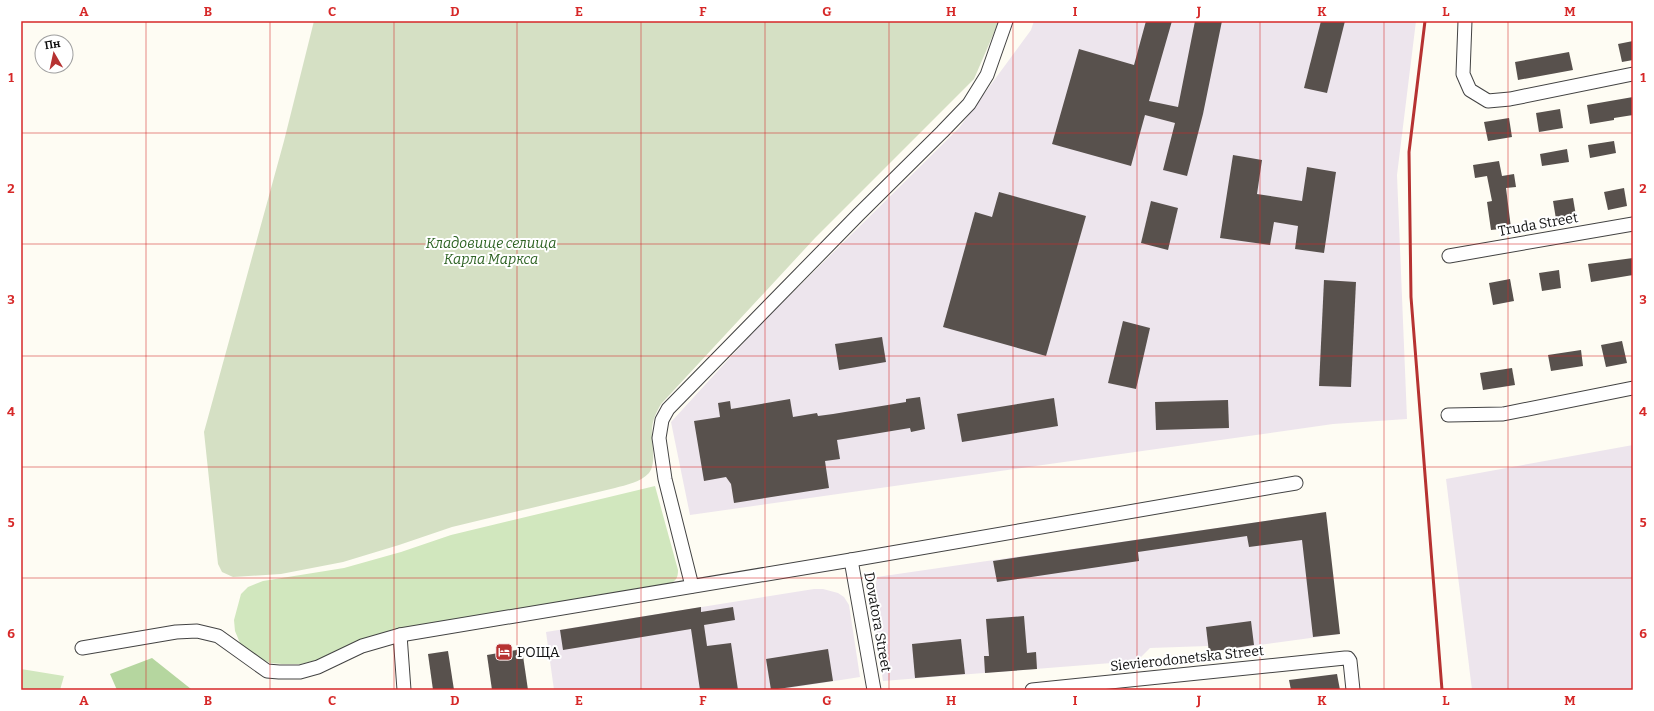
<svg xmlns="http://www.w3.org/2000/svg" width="1654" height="711" font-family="Bitter,serif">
  <rect width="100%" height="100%" fill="#fefcf3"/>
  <!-- industrial -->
  <g fill="#ede5ed">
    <polygon points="1034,21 1416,21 1397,175 1407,419 1333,424 690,515 671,422 760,325 959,128 1031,30"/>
    <polygon points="1633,445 1633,690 1472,690 1446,479"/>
    <polygon points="1299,516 1340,634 1209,652 1208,646 1150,648 1137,661 883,681 872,607 877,577"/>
    <polygon points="814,589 823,589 838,593 844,597 849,605 860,677 777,690 554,690 546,632"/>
  </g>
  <!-- green -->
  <g fill="#d1e7be">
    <path d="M655 486 678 570C678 578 676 581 669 584L400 628 361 640 321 659 301 664H282L270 663 249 653 240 643 235 631 234 620 241 594 248 587 263 581 344 568 401 552 451 535Z"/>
    <polygon points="21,669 64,676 60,690 21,690"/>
  </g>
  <!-- forest -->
  <polygon fill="#b5d69f" points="152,658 191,689 192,690 117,690 110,674"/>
  <!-- cemetery -->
  <path fill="#d5e0c4" d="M314 21H999L974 79 815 238 661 404C656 413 652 421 652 430 651 443 657 462 649 473 641 482 626 485 615 488L452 527 399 545 343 562 281 574 233 577 222 572 218 564 204 432 284 141Z"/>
  <!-- building -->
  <g fill="#58514d">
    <polygon points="1146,21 1172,21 1149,101 1178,107 1195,21 1222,21 1203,114 1187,176 1163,170 1175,123 1145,115 1131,166 1052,144 1079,49 1134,65"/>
    <polygon points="1321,21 1345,21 1327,93 1304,88"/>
    <polygon points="1633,41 1633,60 1622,62 1618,44"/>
    <polygon points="1569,52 1573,70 1518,80 1515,62"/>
    <polygon points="1633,97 1633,115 1614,118 1614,120 1590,124 1587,105"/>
    <polygon points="1560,109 1563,128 1539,132 1536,113"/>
    <polygon points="1509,118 1512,137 1488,141 1484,122"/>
    <polygon points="1614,141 1616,153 1590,158 1588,145"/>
    <polygon points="1567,149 1569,162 1542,166 1540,154"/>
    <polygon points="1233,155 1262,160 1257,194 1302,201 1307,167 1336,172 1324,253 1295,249 1298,226 1274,222 1270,245 1220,238"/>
    <polygon points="1499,161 1502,176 1514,174 1516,187 1506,188 1511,228 1491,230 1487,202 1492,201 1487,176 1475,178 1473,165"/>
    <polygon points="1624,188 1627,206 1608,210 1604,192"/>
    <polygon points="999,192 1086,216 1046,356 943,327 975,212 992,217"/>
    <polygon points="1573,198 1576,216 1556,219 1553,201"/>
    <polygon points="1151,201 1178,208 1168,250 1141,243"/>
    <polygon points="1633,258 1633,275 1591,282 1588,264"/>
    <polygon points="1559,270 1561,288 1542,291 1539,273"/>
    <polygon points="1510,279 1514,301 1493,305 1489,283"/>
    <polygon points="1324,280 1356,282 1351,387 1319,386"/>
    <polygon points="1123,321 1150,328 1136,389 1108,383"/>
    <polygon points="882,337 886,362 839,370 835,344"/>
    <polygon points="1622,341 1627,363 1606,367 1601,345"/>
    <polygon points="1581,350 1583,366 1551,371 1548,355"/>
    <polygon points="1512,368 1515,385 1483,390 1480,373"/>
    <polygon points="920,397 925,429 911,432 910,428 837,440 840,459 825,461 829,488 734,503 731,484 726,477 704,481 694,421 720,417 718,403 730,401 731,409 790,399 793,417 817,413 818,416 833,414 906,402 906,399"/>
    <polygon points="1054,398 1058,426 962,442 957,414"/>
    <polygon points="1228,400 1229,428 1156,430 1155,402"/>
    <polygon points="1326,512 1340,634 1313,637 1302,540 1249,547 1247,536 1138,552 1139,561 997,582 993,561"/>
    <polygon points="701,607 701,612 733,607 735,620 704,625 707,646 731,643 738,690 700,690 691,629 563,650 560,630"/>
    <polygon points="1024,616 1027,653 1036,652 1037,669 985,673 984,656 989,656 986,619"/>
    <polygon points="1251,621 1254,645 1209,652 1206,627"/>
    <polygon points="961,639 965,674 915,678 912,644"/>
    <polygon points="522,649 528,690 492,690 487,655"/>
    <polygon points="828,649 833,681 771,690 766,659"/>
    <polygon points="448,651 454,690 433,690 428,654"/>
    <polygon points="1337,674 1340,690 1291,690 1289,680"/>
  </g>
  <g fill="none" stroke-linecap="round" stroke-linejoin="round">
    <defs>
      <g id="street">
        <polyline points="1465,21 1463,74 1470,90 1488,101 1510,99 1633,74"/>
        <polyline points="1449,256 1633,224"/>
        <polyline points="1448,415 1503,414 1633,388"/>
        <polyline points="851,560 874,690"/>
        <polyline points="692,586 665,479 659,438 662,420 668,409 858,215 942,132 969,104 987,75 1006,21"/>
        <polyline points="400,635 404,690"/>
        <polyline points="82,648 176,632 197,631 218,636 267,671 279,672 300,672 318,667 362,646 400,635 851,560 1296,483"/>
        <polyline points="1032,690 1345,658 1348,658 1350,661 1353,690"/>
      </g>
    </defs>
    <!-- street casing -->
    <use href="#street" stroke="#434343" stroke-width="15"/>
    <!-- street -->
    <use href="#street" stroke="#fff" stroke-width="13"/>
    <!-- rail -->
    <polyline stroke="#b63231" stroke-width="3" points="1425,21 1409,152 1411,297 1442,690"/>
  </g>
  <!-- grid -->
  <path fill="none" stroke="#d62828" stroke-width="1" stroke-opacity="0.55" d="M146 21V690M270 21V690M394 21V690M517 21V690M641 21V690M765 21V690M889 21V690M1013 21V690M1137 21V690M1260 21V690M1384 21V690M1508 21V690M21 133H1633M21 244H1633M21 356H1633M21 467H1633M21 578H1633"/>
  <!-- icons -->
  <defs>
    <symbol id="hotel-square" viewBox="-11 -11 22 22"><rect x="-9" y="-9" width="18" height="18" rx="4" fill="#b63231" stroke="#fff"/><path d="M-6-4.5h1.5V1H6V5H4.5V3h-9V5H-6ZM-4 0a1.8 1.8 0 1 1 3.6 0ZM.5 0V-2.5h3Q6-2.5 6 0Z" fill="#fff"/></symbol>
  </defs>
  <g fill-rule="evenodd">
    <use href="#hotel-square" x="494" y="642" width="20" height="20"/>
  </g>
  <g text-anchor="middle" stroke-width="4" stroke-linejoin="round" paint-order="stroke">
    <!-- street labels -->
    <g font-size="14" fill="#101010" stroke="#fff">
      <text transform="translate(1538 224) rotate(-10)" y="5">Truda Street</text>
      <text transform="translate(878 622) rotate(80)" y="5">Dovatora Street</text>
      <text transform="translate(1187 658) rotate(-6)" y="5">Sievierodonetska Street</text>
    </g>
    <!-- park labels -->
    <g font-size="14" font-style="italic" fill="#2e6324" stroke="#fff">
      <text x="491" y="248">Кладовище селища<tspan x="491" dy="16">Карла Маркса</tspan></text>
    </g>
    <!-- poi labels -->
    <g font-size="14" fill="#101010" stroke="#fff" text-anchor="start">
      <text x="517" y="657">РОЩА</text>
    </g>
  </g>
  <!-- border -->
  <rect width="1654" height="711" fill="none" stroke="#ffffff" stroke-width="44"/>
  <!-- north arrow -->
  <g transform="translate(54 54) rotate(351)"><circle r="19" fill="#ffffff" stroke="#9f9f9f"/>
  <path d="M0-3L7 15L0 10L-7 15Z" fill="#b63231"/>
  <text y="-6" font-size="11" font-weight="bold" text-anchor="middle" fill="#101010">Пн</text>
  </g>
  <rect x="22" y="22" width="1610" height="667" fill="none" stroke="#d62828" stroke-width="1.5"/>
  <g font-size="13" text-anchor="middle" font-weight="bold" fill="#d62828">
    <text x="84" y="16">A</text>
    <text x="208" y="16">B</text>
    <text x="332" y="16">C</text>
    <text x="455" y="16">D</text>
    <text x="579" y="16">E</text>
    <text x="703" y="16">F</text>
    <text x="827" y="16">G</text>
    <text x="951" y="16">H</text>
    <text x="1075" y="16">I</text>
    <text x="1199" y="16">J</text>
    <text x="1322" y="16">K</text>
    <text x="1446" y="16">L</text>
    <text x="1570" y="16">M</text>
    <text x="11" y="82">1</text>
    <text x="1643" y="82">1</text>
    <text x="11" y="193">2</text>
    <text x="1643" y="193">2</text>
    <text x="11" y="304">3</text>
    <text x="1643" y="304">3</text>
    <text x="11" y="416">4</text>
    <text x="1643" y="416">4</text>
    <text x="11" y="527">5</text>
    <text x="1643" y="527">5</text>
    <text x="11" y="638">6</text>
    <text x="1643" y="638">6</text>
    <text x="84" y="705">A</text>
    <text x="208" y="705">B</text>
    <text x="332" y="705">C</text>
    <text x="455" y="705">D</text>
    <text x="579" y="705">E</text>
    <text x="703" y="705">F</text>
    <text x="827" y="705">G</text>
    <text x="951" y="705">H</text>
    <text x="1075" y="705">I</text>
    <text x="1199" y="705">J</text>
    <text x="1322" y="705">K</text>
    <text x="1446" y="705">L</text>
    <text x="1570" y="705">M</text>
  </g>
</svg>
